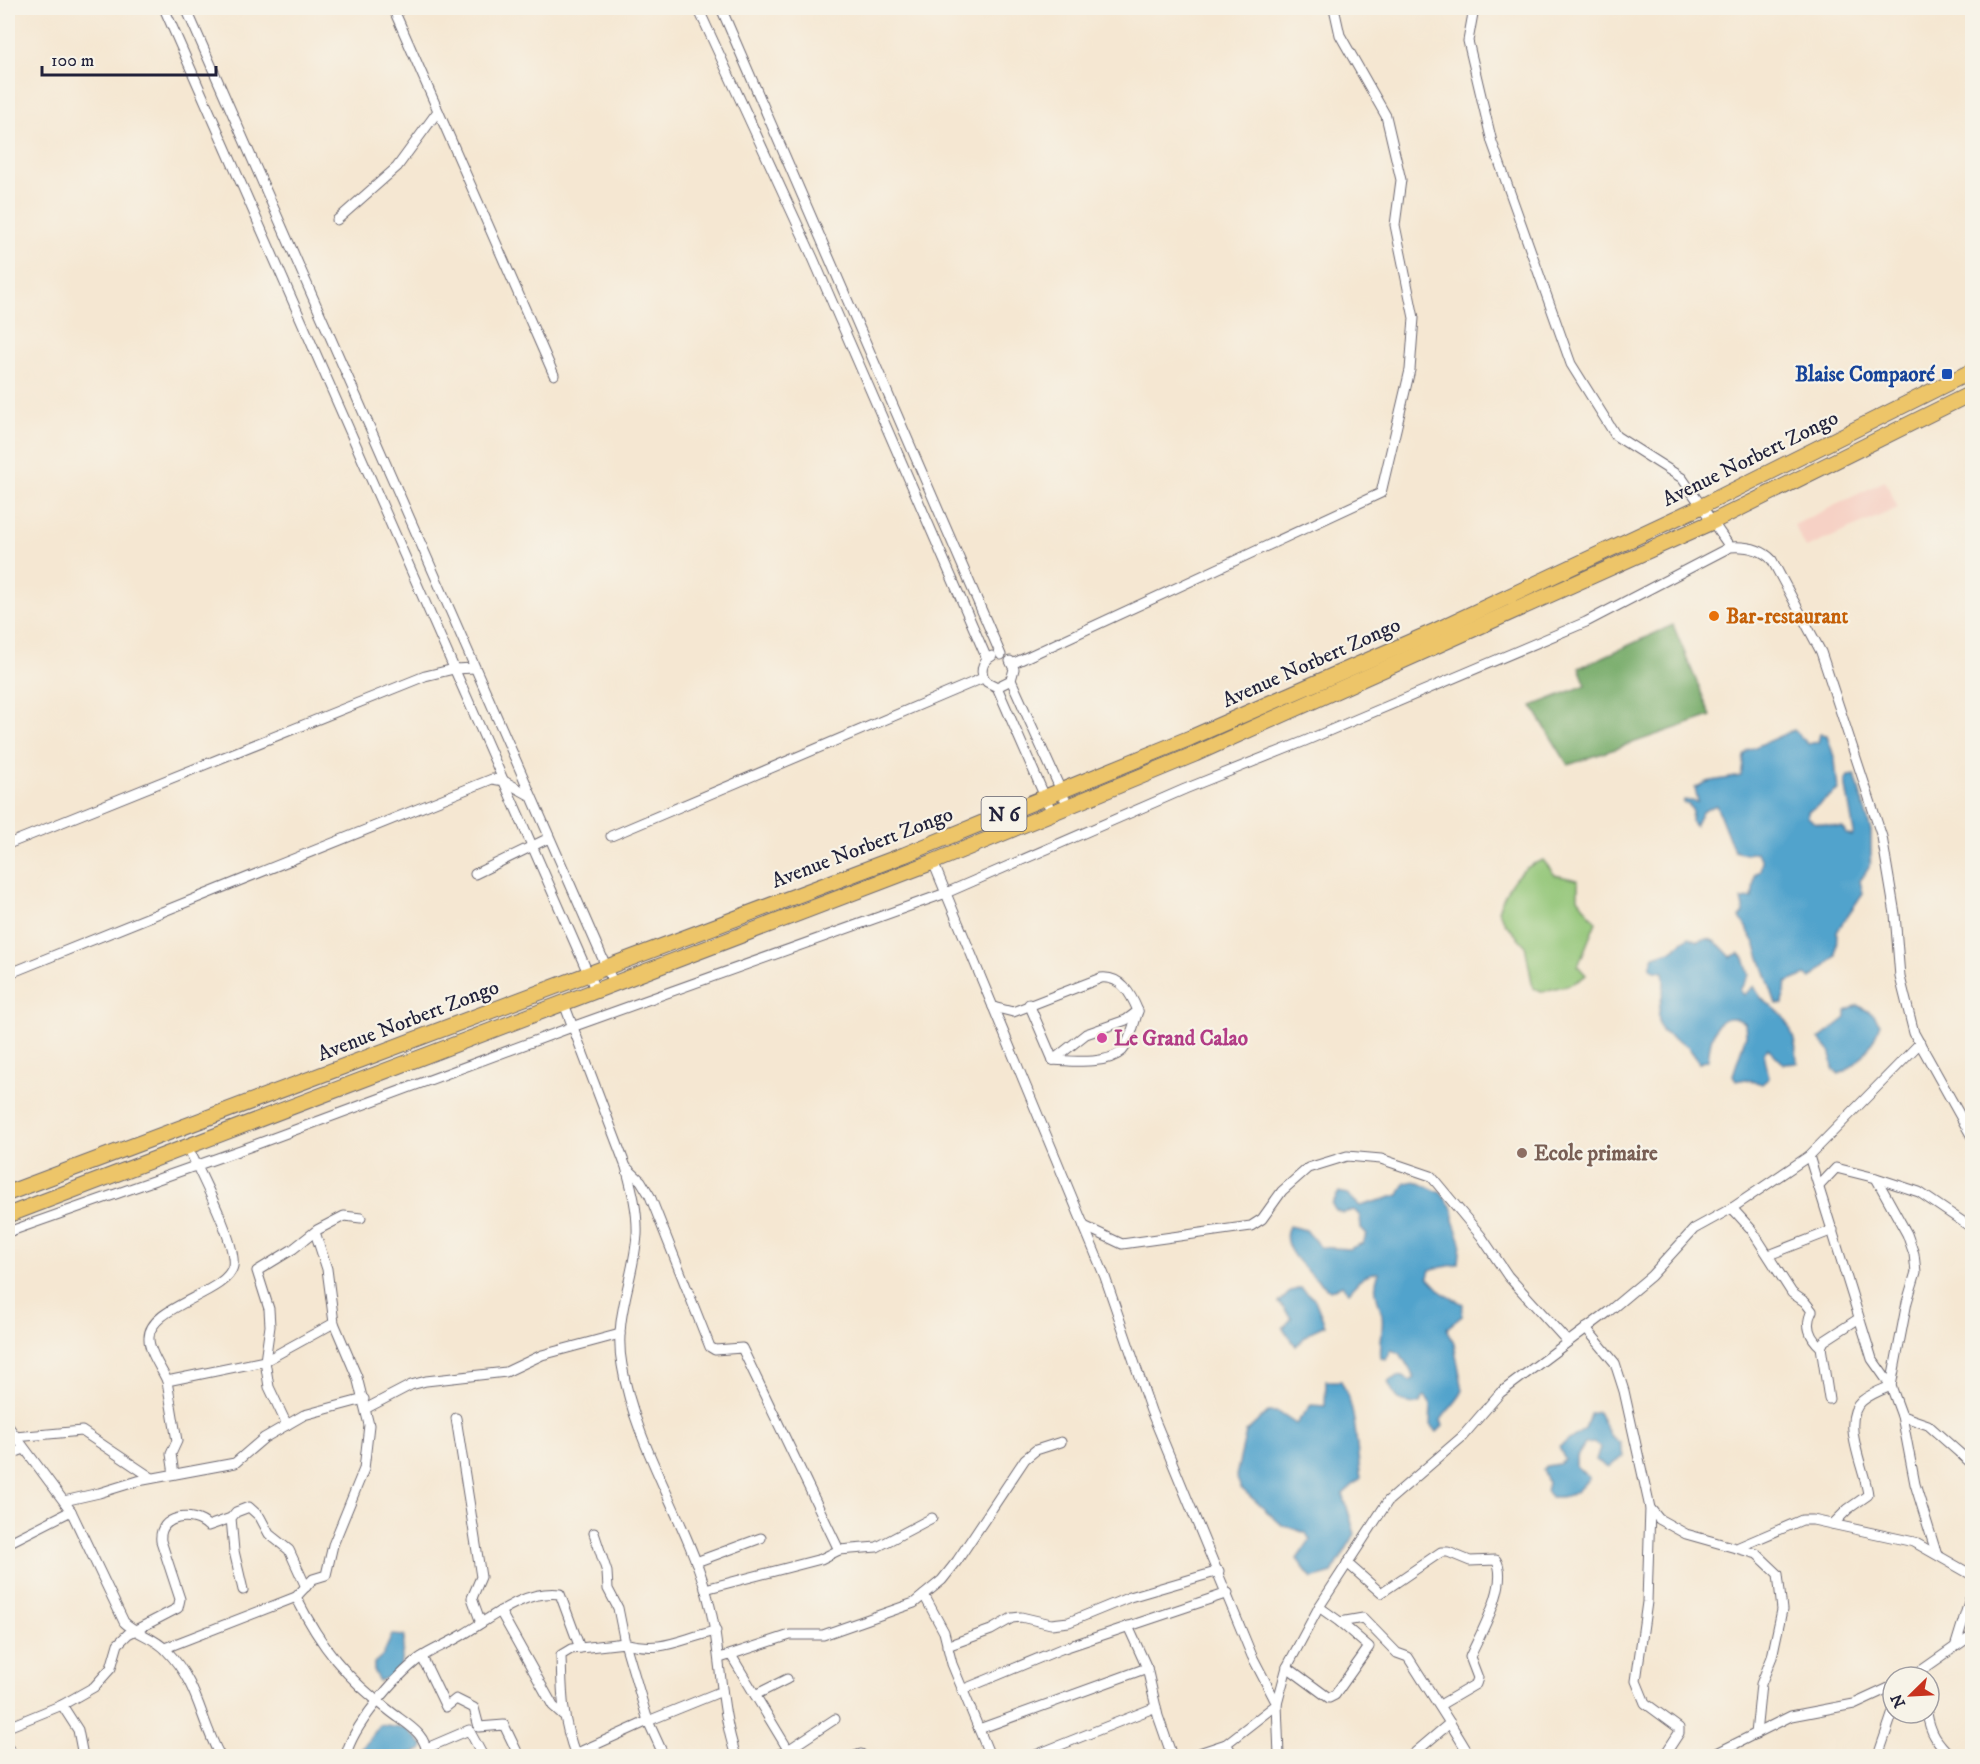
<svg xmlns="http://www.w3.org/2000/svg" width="1980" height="1764" font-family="'IM FELL DW Pica',serif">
  <rect width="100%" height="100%" fill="#f7f3e8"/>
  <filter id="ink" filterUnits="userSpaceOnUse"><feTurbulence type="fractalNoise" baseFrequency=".0167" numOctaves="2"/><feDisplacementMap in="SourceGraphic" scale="12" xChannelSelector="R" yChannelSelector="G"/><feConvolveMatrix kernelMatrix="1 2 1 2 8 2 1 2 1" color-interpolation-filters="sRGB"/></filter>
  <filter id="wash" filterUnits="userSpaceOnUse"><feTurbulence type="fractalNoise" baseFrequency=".008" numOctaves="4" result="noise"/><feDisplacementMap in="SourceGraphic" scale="24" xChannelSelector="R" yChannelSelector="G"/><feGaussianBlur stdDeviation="1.35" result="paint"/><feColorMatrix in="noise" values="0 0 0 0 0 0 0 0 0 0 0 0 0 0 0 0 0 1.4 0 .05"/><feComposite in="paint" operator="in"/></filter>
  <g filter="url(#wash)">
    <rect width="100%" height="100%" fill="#f5e7d2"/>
    <!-- built -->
    <polygon fill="#f6d1c5" points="1885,481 1898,508 1806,548 1794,525"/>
    <!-- green -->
    <path fill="#91c576" stroke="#5a7458" stroke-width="1.5" d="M1543 860 1555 875 1578 880V898L1596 922 1578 966 1586 975C1575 986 1558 986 1543 992L1533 988 1525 945 1505 923 1498 910C1508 886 1516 869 1543 860Z"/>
    <!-- forest -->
    <polygon fill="#74aa67" stroke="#4b6651" stroke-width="1.5" points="1673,625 1711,716 1568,765 1532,706 1586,685 1579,668"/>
    <!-- water -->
    <g fill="#51a3cc" stroke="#3a6284" stroke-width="1.5">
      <path d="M1794 730 1808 744 1818 742 1820 734 1827 735 1835 760 1838 790C1827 797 1819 807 1808 811V817L1814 822 1843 828 1846 834 1852 836 1854 833 1845 781 1848 776 1855 775 1871 831V863L1860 881 1863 893 1837 931 1836 956 1811 979 1805 975 1786 983 1783 1004H1776L1755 943 1740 917 1744 913 1741 899 1752 898 1755 874 1760 871 1762 860 1756 852 1746 854 1734 851 1716 805 1702 812 1695 826 1691 821 1692 810 1689 805 1683 803 1684 800 1698 802 1695 788 1706 782 1741 776 1744 756 1748 750Z"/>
      <path d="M1689 937 1698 941C1713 934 1721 947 1731 957L1739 953 1744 958 1749 975 1740 990 1744 995 1754 986C1762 1003 1767 1001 1780 1013 1792 1025 1797 1047 1797 1063L1784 1064 1768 1048 1764 1053 1769 1078 1762 1084 1746 1079 1736 1081 1733 1075 1746 1035 1745 1023C1715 1005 1710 1040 1708 1060L1700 1063 1688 1047 1661 1031C1653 1008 1668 994 1663 972L1655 971 1650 967 1654 956 1670 951Z"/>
      <path d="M1858 1005 1874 1015 1880 1024C1873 1045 1860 1064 1839 1074L1833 1069 1831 1053 1819 1039 1846 1018V1011Z"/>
      <path d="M1415 1181 1441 1193 1453 1209V1220L1461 1242 1459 1263C1448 1268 1438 1266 1430 1270L1428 1277 1444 1294 1463 1304 1462 1316 1447 1328 1454 1344 1463 1390C1461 1398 1446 1411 1441 1420L1443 1426 1437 1432 1430 1425 1431 1405 1425 1396 1419 1404C1401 1405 1395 1398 1388 1382 1396 1376 1401 1374 1410 1381L1415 1378 1400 1353 1391 1350 1386 1360 1381 1358C1379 1343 1384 1329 1382 1315 1379 1299 1371 1290 1379 1273 1366 1271 1357 1283 1349 1292L1342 1285 1330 1291C1314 1276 1276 1250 1289 1226L1306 1230 1320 1247 1349 1249 1363 1243 1367 1234 1361 1228 1360 1216 1354 1210 1343 1213 1335 1210 1332 1204 1339 1192 1347 1194 1360 1206 1399 1195 1405 1183Z"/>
      <polygon points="1301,1288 1315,1300 1325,1325 1310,1332 1296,1346 1283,1328 1292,1318 1279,1303 1291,1291"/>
      <path d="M1326 1381H1341C1358 1412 1355 1444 1361 1478L1343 1494 1355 1534 1332 1573 1312 1579 1297 1559 1310 1540 1306 1533 1282 1525 1241 1488 1236 1476 1246 1432 1268 1412H1278L1296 1424 1311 1405 1325 1406Z"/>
      <path d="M1598 1412 1610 1435 1620 1443 1623 1456 1608 1468 1596 1460 1600 1447 1595 1443 1585 1444 1576 1458V1466L1589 1478C1577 1493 1571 1498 1551 1497L1546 1491 1548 1483 1543 1470 1546 1466 1559 1464 1565 1460 1559 1447 1585 1429 1590 1414Z"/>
      <polygon points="392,1635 405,1636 399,1673 379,1681 374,1672 374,1663 383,1655"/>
      <polygon points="380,1725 407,1729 423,1745 422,1750 403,1756 356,1756"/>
    </g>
  </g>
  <g filter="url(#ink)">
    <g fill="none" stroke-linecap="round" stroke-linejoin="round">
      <defs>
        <g id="street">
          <polyline points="164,8 595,989"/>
          <polyline points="186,8 613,982"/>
          <polyline points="393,8 554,375"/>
          <polyline points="698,8 813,258 987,659"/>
          <polyline points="721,8 1001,655"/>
          <polyline points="1474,8 1468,41 1492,142 1571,364 1616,436 1682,478 1730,547"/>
          <polyline points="337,220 397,167 438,111"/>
          <path d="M992 656C981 662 979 673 987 682L997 687 1011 680"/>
          <polyline points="1010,661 1014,669 1011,680 1068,806"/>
          <polyline points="1012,664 1381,493 1410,370 1414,318 1395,225 1401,180 1386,116 1340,35 1334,8"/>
          <polyline points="997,687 1052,813"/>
          <polyline points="611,836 983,678"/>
          <polyline points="8,844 425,676 454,669 475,668"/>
          <polyline points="933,862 1105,1277 1151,1411 1252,1656 1277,1704 1226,1744 1190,1756"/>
          <polyline points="475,874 549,838"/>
          <polyline points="8,974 492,779 504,781 531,796"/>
          <path d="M563 1001 626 1167C632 1189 638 1212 637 1235 634 1279 613 1318 622 1365 635 1445 683 1514 706 1591 722 1645 718 1703 736 1756"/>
          <polyline points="1029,1004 1053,1060"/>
          <path d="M993 1007 1013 1012 1101 978C1121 976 1131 994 1138 1011 1134 1022 1130 1043 1122 1051 1107 1065 1072 1061 1053 1060"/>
          <polyline points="1053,1060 1086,1034 1126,1020 1138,1011"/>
          <polyline points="1809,1156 1872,1359 1891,1386 1902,1416 1915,1484 1936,1552"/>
          <polyline points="627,1168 641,1181 650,1196 710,1347 715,1350 742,1348 839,1550"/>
          <polyline points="1876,1178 1919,1192 1972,1228"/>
          <path d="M1820 1185 1836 1168 1876 1178 1907 1234 1914 1254 1916 1272 1907 1302 1891 1386C1881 1390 1870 1394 1862 1401 1839 1421 1866 1471 1868 1495L1848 1509 1833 1524"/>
          <path d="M1732 1208 1751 1229 1792 1293 1805 1302 1812 1311C1805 1324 1809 1337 1821 1347"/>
          <polyline points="1084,1226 1122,1244 1251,1226 1262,1219 1282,1191 1308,1168 1347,1156 1381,1159 1431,1176 1481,1236 1508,1276 1567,1341"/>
          <path d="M8 1232 249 1147 572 1027 946 893 1185 789 1305 741 1586 622 1730 547C1746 546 1761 548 1772 560L1821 652 1882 837 1895 914 1900 977 1914 1033 1972 1137"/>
          <polyline points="1769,1255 1833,1230"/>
          <polyline points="1586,1328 1615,1363 1624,1391 1650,1508 1659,1519 1686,1534 1757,1554 1778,1574 1782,1610 1772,1657 1761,1684 1756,1734"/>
          <path d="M167 1381C162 1369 149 1352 149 1339 147 1306 227 1294 233 1266 237 1243 199 1172 188 1147"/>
          <polyline points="1829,1399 1821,1347 1824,1341 1858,1319"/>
          <polyline points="367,1408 411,1385 426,1381 506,1372 542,1355 620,1334"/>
          <polyline points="1902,1416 1928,1425 1972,1464"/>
          <polyline points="456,1418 481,1577 472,1598 481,1623"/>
          <polyline points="287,1425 269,1387 265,1361 270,1326 269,1309 257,1271 293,1249 317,1230 344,1216 361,1218"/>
          <path d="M8 1426 71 1511 124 1622C136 1634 154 1637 166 1650 199 1684 199 1717 220 1756"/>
          <polyline points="15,1437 82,1431 152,1478"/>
          <polyline points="8,1455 24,1449"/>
          <polyline points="174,1474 171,1454 177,1441 167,1381 265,1361 334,1323"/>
          <polyline points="64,1501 99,1493 138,1481 235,1463 264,1438 304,1415 364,1399"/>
          <polyline points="1650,1508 1647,1602 1636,1681 1645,1703 1679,1728 1679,1733 1664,1756"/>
          <path d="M594 1533 607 1572 608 1589 618 1608 625 1643C663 1653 679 1639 716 1631"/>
          <polyline points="8,1543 71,1511"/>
          <polyline points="1739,1547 1802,1520 1813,1520 1914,1542 1972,1575"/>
          <polyline points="696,1562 761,1538"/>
          <path d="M1347 1563 1381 1593 1441 1552H1448L1470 1561 1496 1560C1510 1583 1480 1634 1470 1657L1478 1678 1476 1684 1440 1705"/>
          <polyline points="705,1589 821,1559 839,1550 877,1547 932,1518"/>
          <polyline points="243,1590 234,1551 231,1518 236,1512 249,1507 260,1517 269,1534 289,1550 306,1587"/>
          <polyline points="924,1595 944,1632 952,1664 990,1756"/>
          <path d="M296 1597C321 1647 346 1678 391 1712 408 1725 427 1734 427 1756"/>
          <polyline points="1319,1607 1340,1622 1363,1618 1397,1653 1408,1657 1450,1723"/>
          <polyline points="500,1611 553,1706 563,1715"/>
          <polyline points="1956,1644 1972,1592"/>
          <polyline points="947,1646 991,1630 1012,1618 1021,1617 1051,1624 1069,1622 1130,1597 1219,1571"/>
          <polyline points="165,1648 296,1597 313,1579 326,1575 333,1545 364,1469 369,1425 357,1377 334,1323 327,1269 315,1232"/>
          <polyline points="731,1655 792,1756"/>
          <polyline points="422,1657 446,1707 456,1699 474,1708 479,1727 504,1725 519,1756"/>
          <polyline points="720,1658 790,1635 823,1635 914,1603 942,1580 957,1561 1025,1459 1036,1450 1061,1442"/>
          <polyline points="1287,1667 1329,1698 1335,1695 1369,1647 1340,1622"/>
          <polyline points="1147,1668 1158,1716 1172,1756"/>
          <polyline points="1912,1677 1972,1635"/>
          <polyline points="962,1690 1061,1649 1228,1593"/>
          <polyline points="755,1695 787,1679"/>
          <polyline points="62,1705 78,1730 83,1756"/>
          <path d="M1927 1713C1930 1733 1937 1742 1951 1756"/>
          <path d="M8 1727 62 1705 94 1687 111 1668 118 1644 128 1634 178 1608 180 1599 161 1541C158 1515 193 1511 208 1526L231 1518"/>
          <polyline points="979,1729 1147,1668 1128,1626"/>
          <polyline points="1226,1744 1234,1756"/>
          <polyline points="8,1748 15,1756"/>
          <polyline points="427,1748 469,1730 483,1756"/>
          <polyline points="788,1750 835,1719"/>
          <path d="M575 1754 648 1721 625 1643 571 1649 561 1655C562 1695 562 1719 576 1756"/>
          <path d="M346 1756C351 1728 396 1676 420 1658 433 1649 450 1643 464 1634 494 1616 524 1590 560 1594L580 1648"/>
          <polyline points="664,1756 648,1721 722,1691"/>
          <polyline points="770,1756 789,1752"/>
          <polyline points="855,1756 861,1754"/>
          <polyline points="1033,1756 1156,1707"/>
          <polyline points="1279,1756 1277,1704 1287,1667 1319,1607 1388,1501 1462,1437 1500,1393 1608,1312 1651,1276 1694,1229 1732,1208 1809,1156 1920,1043"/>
          <polyline points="1411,1756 1450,1723 1470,1756"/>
          <polyline points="1711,1756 1791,1716 1854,1704 1893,1686"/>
          <polyline points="1878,1756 1893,1712"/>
        </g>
        <g id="primary">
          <polyline points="8,1193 904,855 1190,738 1435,631 1702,506 1972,371"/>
          <polyline points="8,1215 933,862 1195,754 1712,522 1972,393"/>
        </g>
      </defs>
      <!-- street casing -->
      <use href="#street" stroke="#6c6770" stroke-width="11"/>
      <!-- primary casing -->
      <use href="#primary" stroke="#6c6770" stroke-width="17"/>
      <!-- street -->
      <use href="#street" stroke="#fff" stroke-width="9"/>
      <!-- primary -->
      <use href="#primary" stroke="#edc569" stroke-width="15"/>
    </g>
  </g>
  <!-- markers -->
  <rect fill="#1a4fb4" stroke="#f7f3e8" stroke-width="2" x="1941" y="368" width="12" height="12" rx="3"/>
  <circle fill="#e8710a" stroke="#f7f3e8" stroke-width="2" cx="1714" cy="616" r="6"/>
  <circle fill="#d1479c" stroke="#f7f3e8" stroke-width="2" cx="1102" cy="1038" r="6"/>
  <circle fill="#8d6e63" stroke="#f7f3e8" stroke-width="2" cx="1522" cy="1153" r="6"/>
  <g text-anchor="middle" stroke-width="4.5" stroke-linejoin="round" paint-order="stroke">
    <!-- shield labels -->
    <rect fill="#f7f3e8" stroke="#62616f" stroke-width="1.5" x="981.5" y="797" width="45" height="34" rx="4.5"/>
    <g font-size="20" font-weight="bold" fill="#22223b">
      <text x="1004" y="821">N 6</text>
    </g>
    <!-- transit labels -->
    <g font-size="21" font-weight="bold" fill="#164399" stroke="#f7f3e8" text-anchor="end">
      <text x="1935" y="381">Blaise Compaoré</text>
    </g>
    <!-- street labels -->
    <g font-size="21" fill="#22223b" stroke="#f7f3e8">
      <text transform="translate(1750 458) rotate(-26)" y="7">Avenue Norbert Zongo</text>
      <text transform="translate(1311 662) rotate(-24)" y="7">Avenue Norbert Zongo</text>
      <text transform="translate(862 847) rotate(-21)" y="7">Avenue Norbert Zongo</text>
      <text transform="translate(408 1020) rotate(-21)" y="7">Avenue Norbert Zongo</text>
    </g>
    <!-- food labels -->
    <g font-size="21" font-weight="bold" fill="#c56008" stroke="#f7f3e8" text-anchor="start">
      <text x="1726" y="623">Bar-restaurant</text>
    </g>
    <!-- hotel labels -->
    <g font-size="21" font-weight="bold" fill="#b23c85" stroke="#f7f3e8" text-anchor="start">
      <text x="1114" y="1045">Le Grand Calao</text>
    </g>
    <!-- education labels -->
    <g font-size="21" font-weight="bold" fill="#785e54" stroke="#f7f3e8" text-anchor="start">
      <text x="1534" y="1160">Ecole primaire</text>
    </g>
  </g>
  <!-- margin -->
  <rect width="1980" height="1764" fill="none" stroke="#f7f3e8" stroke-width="30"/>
  <!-- north arrow -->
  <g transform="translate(1911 1695) rotate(246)"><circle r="28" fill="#f7f3e8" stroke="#a29fa3" stroke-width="1.5"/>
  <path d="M0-4.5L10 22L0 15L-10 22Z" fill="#c8321e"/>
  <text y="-9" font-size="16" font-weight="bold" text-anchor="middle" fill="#22223b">N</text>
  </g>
  <!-- scale -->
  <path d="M42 66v9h174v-9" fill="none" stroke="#22223b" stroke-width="3"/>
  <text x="51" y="66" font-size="18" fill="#22223b" stroke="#f7f3e8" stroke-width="4.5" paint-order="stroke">100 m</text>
</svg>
